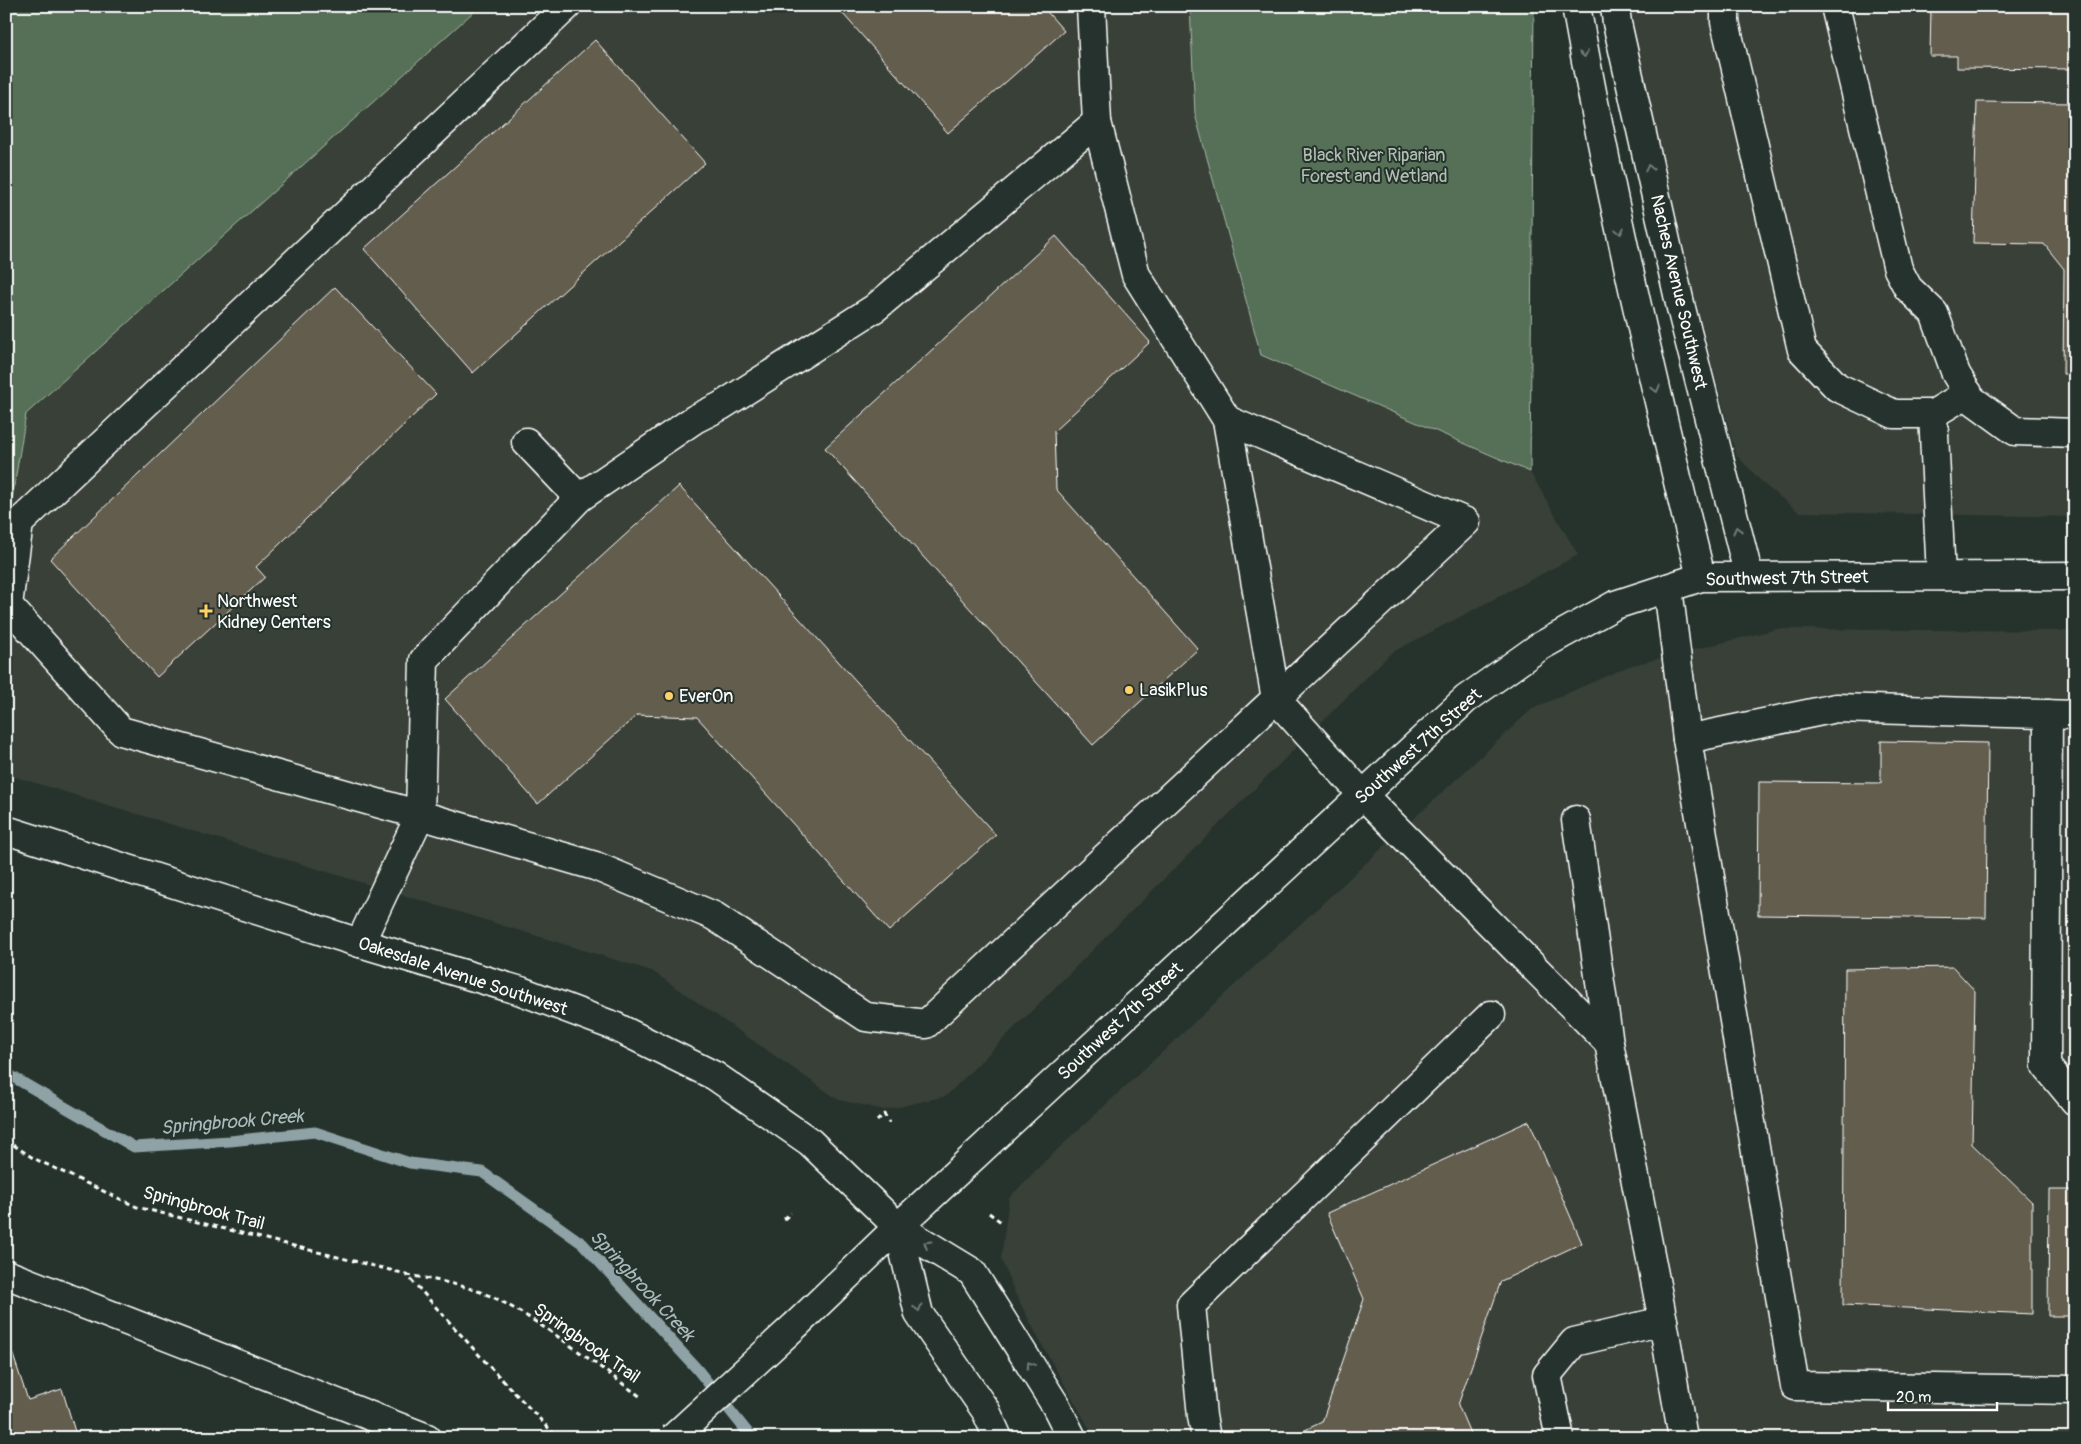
<svg xmlns="http://www.w3.org/2000/svg" width="2081" height="1444" font-family="Pangolin,sans-serif">
  <rect width="100%" height="100%" fill="#26332d"/>
  <filter id="ink" filterUnits="userSpaceOnUse"><feTurbulence type="fractalNoise" baseFrequency=".02" numOctaves="2"/><feDisplacementMap in="SourceGraphic" scale="10" xChannelSelector="R" yChannelSelector="G"/><feConvolveMatrix kernelMatrix="1 2 1 2 8 2 1 2 1" color-interpolation-filters="sRGB"/></filter>
  <g filter="url(#ink)">
    <!-- built -->
    <g fill="#394037">
      <polygon points="480,6 1190,6 1195,114 1261,355 1530,472 1578,555 1391,653 946,1096 885,1110 839,1100 652,971 6,774 6,536 26,414"/>
      <polygon points="1619,6 2075,6 2075,517 1799,512 1767,487 1736,455 1625,38"/>
      <polygon points="1777,629 2075,631 2075,1438 1095,1438 1042,1345 1014,1291 1001,1259 1009,1198 1044,1162 1532,709 1629,666"/>
    </g>
    <!-- green -->
    <g fill="#547057" stroke="#aab8ab">
      <polygon points="6,6 480,6 26,414 6,536"/>
      <polygon points="1190,6 1534,6 1530,472 1261,355 1195,114"/>
    </g>
    <g fill="none" stroke-linecap="round" stroke-linejoin="round">
      <!-- stream -->
      <polyline stroke="#8fa3a6" stroke-width="11" points="6,1073 134,1147 230,1141 315,1132 410,1163 482,1172 583,1244 697,1369 752,1438"/>
    </g>
    <!-- building -->
    <g fill="#645d4d" stroke="#fff">
      <polygon points="836,6 1042,6 1064,31 948,133"/>
      <polygon points="1931,6 2075,6 2075,69 1957,68 1957,56 1930,56"/>
      <polygon points="595,40 705,163 473,373 364,249"/>
      <polygon points="1977,102 2075,103 2075,402 2073,402 2074,374 2063,374 2064,269 2044,244 1973,243"/>
      <polygon points="1056,236 1150,342 1054,431 1056,489 1198,649 1093,745 825,448"/>
      <polygon points="335,287 436,394 256,567 265,577 157,677 50,559"/>
      <polygon points="679,486 996,835 889,931 697,717 637,715 538,804 445,699"/>
      <polygon points="1881,741 1988,743 1986,918 1758,915 1759,782 1881,783"/>
      <polygon points="1953,967 1975,991 1972,1144 2032,1202 2032,1314 1843,1305 1845,969"/>
      <polygon points="1529,1121 1582,1243 1501,1281 1458,1405 1472,1438 1288,1438 1322,1422 1364,1299 1327,1213"/>
      <polygon points="2049,1190 2075,1190 2075,1316 2048,1316"/>
      <polygon points="6,1334 28,1400 62,1389 77,1438 6,1438"/>
    </g>
    <g fill="none" stroke-linecap="round" stroke-linejoin="round">
      <defs>
        <g id="minor">
          <polyline points="567,6 19,523 8,605 121,731 420,815 595,866 714,916 866,1017 926,1024 1466,522 1227,420 1136,275 1097,122 1091,6"/>
          <path d="M1576 6C1610 198 1655 388 1701 577"/>
          <polyline points="1615,6 1617,23 1681,308 1749,577"/>
          <polyline points="1725,6 1725,22 1802,350 1837,387 1894,414 1933,414 1968,393"/>
          <polyline points="1835,6 1898,269 1908,288 1934,313 1956,374 1971,399 2015,431 2075,433"/>
          <polyline points="1933,414 1941,576"/>
          <polyline points="1227,420 1276,699 1363,795 1609,1043"/>
          <polyline points="526,442 579,498"/>
          <polyline points="1668,588 1687,739"/>
          <polyline points="2048,714 2046,1066 2075,1101"/>
          <polyline points="2075,715 1836,708 1687,739 1795,1386 2075,1390"/>
          <polyline points="1576,820 1609,1043 1663,1321 1683,1438"/>
          <polyline points="6,830 360,943 521,991 614,1026 715,1076 810,1142 898,1227 972,1272 1056,1406 1072,1438"/>
          <polyline points="360,943 420,815 424,660 579,498 695,419 721,406 875,308 1097,122"/>
          <polyline points="898,1227 919,1314 986,1411 998,1438"/>
          <polyline points="6,1274 427,1438"/>
          <polyline points="798,1323 898,1227 1466,699 1539,647 1615,605 1701,577 2075,576"/>
          <polyline points="1206,1438 1202,1416 1191,1305 1491,1015"/>
          <polyline points="1560,1438 1547,1375 1574,1342 1663,1321"/>
        </g>
      </defs>
      <!-- minor casing -->
      <use href="#minor" stroke="#fff" stroke-width="31"/>
      <!-- path -->
      <g stroke="#fff" stroke-width="3" stroke-dasharray="5 4" stroke-linecap="butt">
        <polyline points="877,1121 884,1114 889,1123"/>
        <polyline points="6,1140 33,1158 137,1207 406,1274 490,1367 558,1438"/>
        <polyline points="989,1213 1001,1222"/>
        <polyline points="784,1219 791,1213"/>
        <path d="M407 1275C437 1280 471 1286 499 1300 549 1327 595 1364 641 1397"/>
      </g>
      <!-- minor -->
      <use href="#minor" stroke="#26332d" stroke-width="28"/>
      <defs>
        <polyline id="minor-bridge" points="673,1438 798,1323"/>
      </defs>
      <!-- minor-bridge casing -->
      <use href="#minor-bridge" stroke="#fff" stroke-width="31" stroke-linecap="butt"/>
      <!-- minor-bridge -->
      <use href="#minor-bridge" stroke="#26332d" stroke-width="28"/>
    </g>
    <!-- one-way arrows -->
    <defs><path id="oneway-chevron" d="M-2-3.5L2.5 0L-2 3.5" fill="none" stroke-width="1.6" stroke-linecap="round" stroke-linejoin="round" transform="scale(1.25)"/></defs>
    <g stroke="#727a76">
      <use href="#oneway-chevron" transform="translate(1584 54) rotate(80)"/>
      <use href="#oneway-chevron" transform="translate(1649 168) rotate(-103)"/>
      <use href="#oneway-chevron" transform="translate(1620 231) rotate(78)"/>
      <use href="#oneway-chevron" transform="translate(1656 389) rotate(76)"/>
      <use href="#oneway-chevron" transform="translate(1737 530) rotate(-104)"/>
      <use href="#oneway-chevron" transform="translate(927 1244) rotate(-149)"/>
      <use href="#oneway-chevron" transform="translate(918 1308) rotate(74)"/>
      <use href="#oneway-chevron" transform="translate(1030 1365) rotate(-122)"/>
    </g>
  </g>
  <!-- markers -->
  <g fill="#ffd166" stroke="#26332d" stroke-width="2">
    <path d="M203.5 603.5h5v5h5v5h-5v5h-5v-5h-5v-5h5z"/>
    <circle cx="1129" cy="690" r="5"/>
    <circle cx="669" cy="696" r="5"/>
  </g>
  <g text-anchor="middle" stroke-width="4" stroke-linejoin="round" paint-order="stroke">
    <!-- park labels -->
    <g font-size="18" fill="#b2bfb3" stroke="#26332d">
      <text x="1374" y="161">Black River Riparian<tspan x="1374" dy="21">Forest and Wetland</tspan></text>
    </g>
    <!-- street labels -->
    <g font-size="18" fill="#fff" stroke="#26332d">
      <text transform="translate(1679 292) rotate(77)" y="6">Naches Avenue Southwest</text>
      <text transform="translate(1787 578) rotate(-1)" y="6">Southwest 7th Street</text>
      <text transform="translate(1418 746) rotate(-42)" y="6">Southwest 7th Street</text>
      <text transform="translate(463 976) rotate(18)" y="6">Oakesdale Avenue Southwest</text>
      <text transform="translate(1120 1021) rotate(-43)" y="6">Southwest 7th Street</text>
      <text transform="translate(204 1208) rotate(15)" y="6">Springbrook Trail</text>
      <text transform="translate(587 1343) rotate(35)" y="6">Springbrook Trail</text>
    </g>
    <!-- poi labels -->
    <g font-size="18" fill="#fff" stroke="#26332d" text-anchor="start">
      <text x="217" y="607">Northwest<tspan x="217" dy="21">Kidney Centers</tspan></text>
      <text x="1139" y="696">LasikPlus</text>
      <text x="679" y="702">EverOn</text>
    </g>
    <!-- water labels -->
    <g font-size="19" font-style="italic" fill="#abbabc" stroke="#26332d">
      <text transform="translate(232 1121) rotate(-5)" y="7">Springbrook Creek</text>
      <text transform="translate(643 1285) rotate(47)" y="7">Springbrook Creek</text>
    </g>
  </g>
  <!-- margin -->
  <rect width="2081" height="1444" fill="none" stroke="#26332d" stroke-width="25"/>
  <rect x="12" y="12" width="2056" height="1419" fill="none" stroke="#fff" stroke-width="2" filter="url(#ink)"/>
  <!-- scale -->
  <path d="M1888 1402v8h109v-8" fill="none" stroke="#ffffff" stroke-width="2.5"/>
  <text x="1896" y="1402" font-size="15" fill="#ffffff" stroke="#26332d" stroke-width="4" paint-order="stroke">20 m</text>
</svg>
